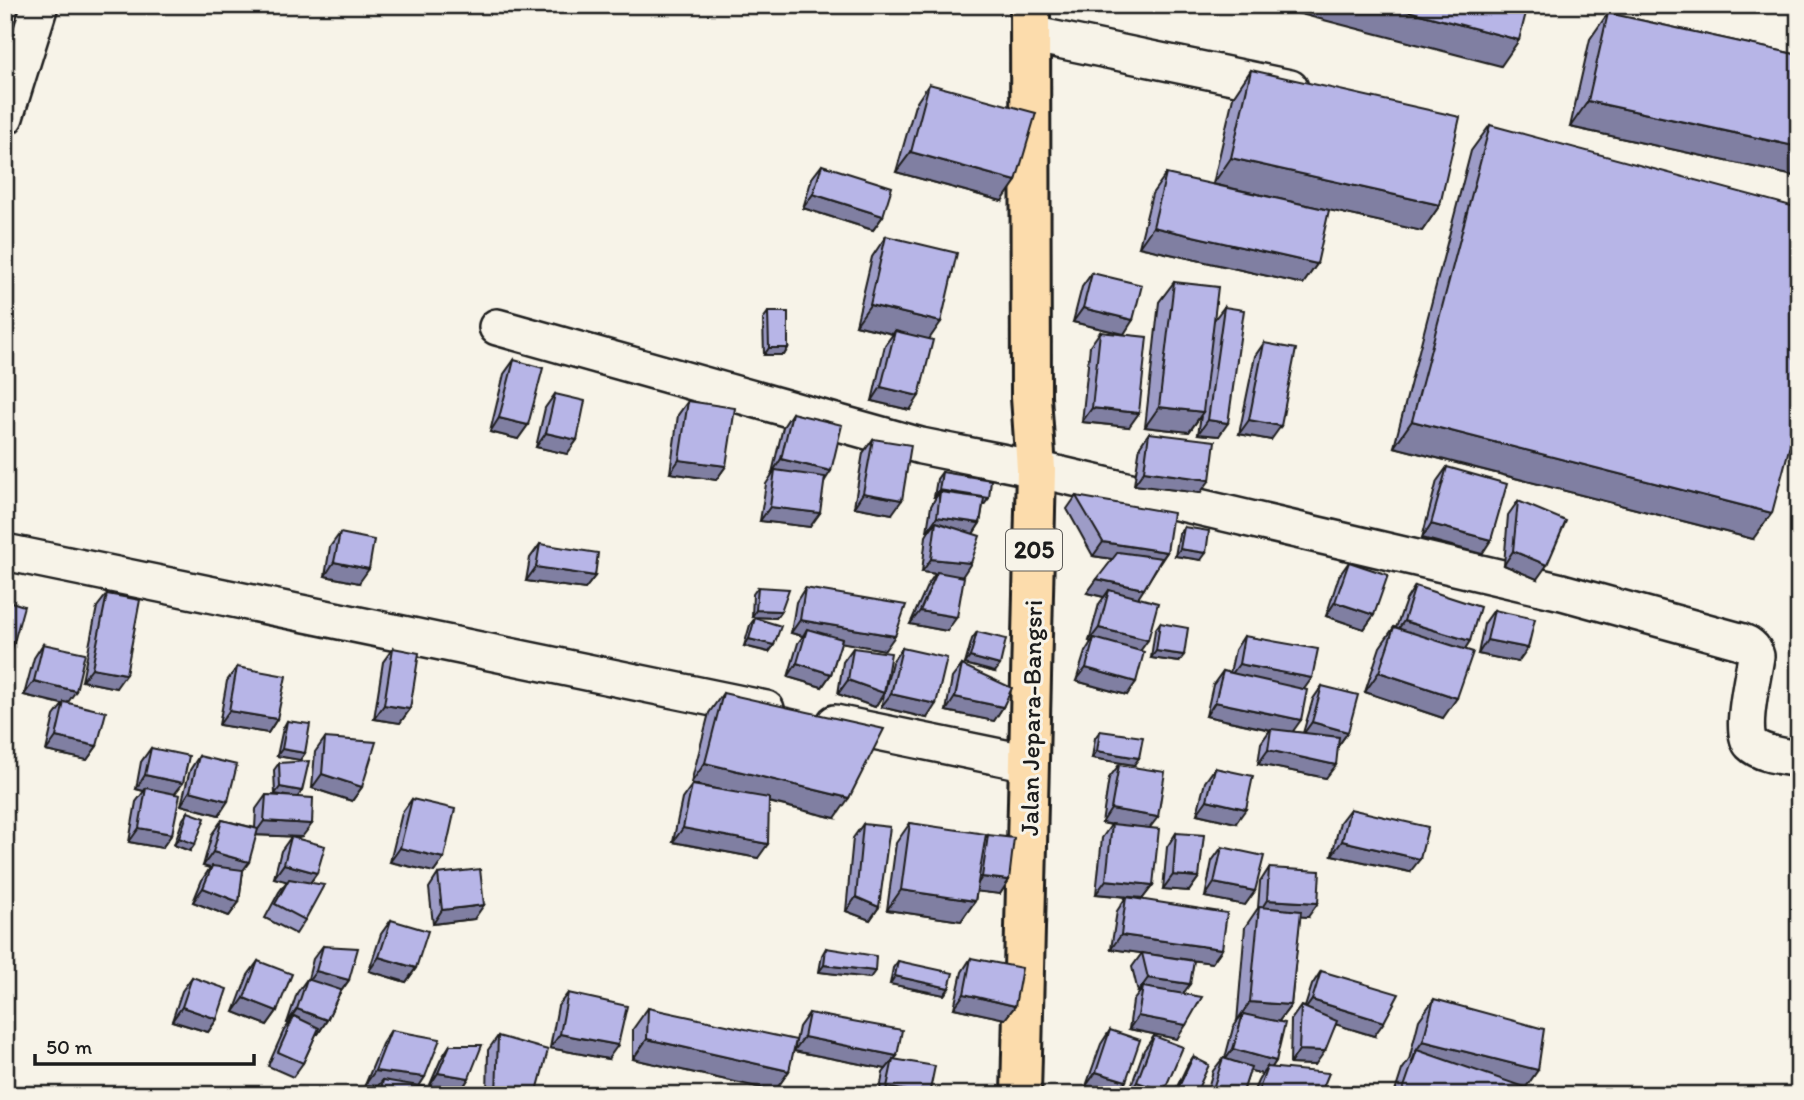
<svg xmlns="http://www.w3.org/2000/svg" width="1804" height="1100" font-family="Itim,sans-serif">
  <rect width="100%" height="100%" fill="#f7f3e8"/>
  <filter id="ink" filterUnits="userSpaceOnUse"><feTurbulence type="fractalNoise" baseFrequency=".0143" numOctaves="2"/><feDisplacementMap in="SourceGraphic" scale="14" xChannelSelector="R" yChannelSelector="G"/><feConvolveMatrix kernelMatrix="1 2 1 2 8 2 1 2 1" color-interpolation-filters="sRGB"/></filter>
  <g filter="url(#ink)">
    <g fill="none" stroke-linecap="round" stroke-linejoin="round">
      <defs>
        <g id="minor">
          <polyline points="1030,34 1290,88"/>
          <polyline points="5,117 40,5"/>
          <path d="M497 327 921 446 1036 469 1562 592 1740 641C1748 644 1754 647 1756 656 1754 673 1739 732 1751 744 1762 755 1784 756 1799 759"/>
          <polyline points="5,552 766,709"/>
          <polyline points="835,723 1029,763"/>
        </g>
        <polyline id="major" points="1021,1095 1036,469 1031,397 1030,5"/>
      </defs>
      <!-- minor casing -->
      <use href="#minor" stroke="#1c1c1c" stroke-width="40"/>
      <!-- major casing -->
      <use href="#major" stroke="#1c1c1c" stroke-width="44"/>
      <!-- minor -->
      <use href="#minor" stroke="#f7f3e8" stroke-width="35"/>
      <!-- major -->
      <use href="#major" stroke="#fcdcac" stroke-width="38"/>
    </g>
    <!-- wall -->
    <g fill="#9d9cc7" stroke="#1c1c1c" stroke-width="2">
      <polygon points="1608,13 1799,55 1799,177 1570,127 1590,39"/>
      <polygon points="1251,70 1440,205 1422,231 1213,184 1233,97"/>
      <polygon points="929,84 1002,201 896,172 915,105"/>
      <polygon points="1490,125 1753,539 1394,447 1471,151"/>
      <polygon points="822,165 883,216 873,230 803,208 812,178"/>
      <polygon points="1166,174 1317,264 1303,284 1139,247 1152,194"/>
      <polygon points="886,236 929,339 910,410 872,401 885,345 893,334 856,325 872,257"/>
      <polygon points="1092,273 1124,334 1073,322 1082,287"/>
      <polygon points="1174,282 1214,320 1224,307 1219,436 1198,434 1201,416 1189,432 1145,427 1159,302"/>
      <polygon points="768,312 788,348 784,355 764,355 763,319"/>
      <polygon points="1100,332 1129,427 1082,422 1090,346"/>
      <polygon points="1264,343 1271,440 1239,434 1255,356"/>
      <polygon points="514,360 518,439 490,432 504,374"/>
      <polygon points="555,394 577,440 567,454 536,447 545,408"/>
      <polygon points="688,401 726,466 716,480 670,473 678,415"/>
      <polygon points="792,413 824,481 810,527 760,521 766,484 773,473 772,473 783,427"/>
      <polygon points="1149,433 1200,493 1134,485 1140,446"/>
      <polygon points="873,439 892,514 854,507 863,453"/>
      <polygon points="1447,467 1482,554 1422,538 1437,481"/>
      <polygon points="942,472 989,498 983,505 980,523 973,534 947,631 910,624 927,586 935,574 922,572 926,536 929,531 927,531 931,506 936,497 934,497 937,479"/>
      <polygon points="1076,496 1167,552 1138,597 1141,651 1127,695 1076,681 1085,652 1091,642 1089,641 1099,604 1104,597 1087,593 1113,559 1093,556 1067,509"/>
      <polygon points="1518,501 1537,579 1504,565 1508,515"/>
      <polygon points="1184,527 1201,560 1175,556 1179,534"/>
      <polygon points="340,533 359,583 325,576 330,547"/>
      <polygon points="540,544 595,576 585,589 526,581 530,558"/>
      <polygon points="1349,562 1374,615 1364,629 1326,616 1339,576"/>
      <polygon points="1415,586 1464,649 1443,718 1365,692 1380,647 1394,627 1396,628 1406,600"/>
      <polygon points="758,587 781,611 776,618 752,617 753,594"/>
      <polygon points="805,588 885,650 841,642 831,674 822,687 788,677 798,643 803,636 791,633 796,602"/>
      <polygon points="107,594 116,688 82,681 97,607"/>
      <polygon points="1494,610 1518,662 1478,654 1484,624"/>
      <polygon points="755,618 774,645 769,652 744,646 750,625"/>
      <polygon points="1160,623 1179,662 1151,658 1155,630"/>
      <polygon points="977,632 995,672 965,664 972,639"/>
      <polygon points="1244,636 1304,690 1293,732 1303,733 1313,699 1322,686 1348,732 1338,746 1326,778 1258,764 1261,743 1270,730 1206,716 1213,685 1223,671 1230,673 1235,650"/>
      <polygon points="43,644 67,703 97,746 87,760 46,751 54,716 63,704 24,695 34,658"/>
      <polygon points="393,648 410,709 400,723 374,719 383,662"/>
      <polygon points="853,648 884,693 875,707 838,694 843,662"/>
      <polygon points="902,648 927,718 881,707 892,662"/>
      <polygon points="962,665 1003,707 994,721 946,711 952,678"/>
      <polygon points="237,667 277,719 268,733 219,725 227,681"/>
      <polygon points="723,693 835,818 768,802 758,858 673,842 682,799 692,785 716,789 691,783 709,713"/>
      <polygon points="287,721 305,753 300,760 277,756 283,728"/>
      <polygon points="1100,731 1134,765 1092,758 1095,738"/>
      <polygon points="325,738 362,787 352,801 312,788 315,752"/>
      <polygon points="151,748 175,794 172,834 162,848 129,842 136,802 144,791 136,789 141,762"/>
      <polygon points="199,756 219,815 181,805 190,770"/>
      <polygon points="279,763 298,797 302,837 256,835 243,870 239,902 229,916 193,902 202,880 210,868 203,866 212,834 222,820 255,828 256,809 266,795 287,796 275,794 274,770"/>
      <polygon points="1119,765 1150,828 1153,885 1143,898 1129,897 1222,949 1212,963 1111,949 1117,911 1126,897 1096,894 1102,838 1111,825 1102,823 1109,778"/>
      <polygon points="1215,768 1236,823 1197,814 1205,782"/>
      <polygon points="412,799 444,858 434,872 390,862 402,813"/>
      <polygon points="1350,809 1410,872 1332,855 1340,822"/>
      <polygon points="188,812 190,851 174,845 183,819"/>
      <polygon points="910,823 985,838 988,835 1009,880 1000,894 977,891 975,901 961,921 887,910 896,843"/>
      <polygon points="863,824 879,907 870,920 846,911 853,838"/>
      <polygon points="1176,833 1199,877 1189,891 1163,889 1167,847"/>
      <polygon points="291,837 317,873 310,883 305,920 296,934 265,918 279,892 287,881 274,878 281,851"/>
      <polygon points="1222,847 1255,891 1245,905 1205,897 1212,861"/>
      <polygon points="1269,868 1308,917 1300,916 1291,1005 1279,1021 1276,1061 1272,1067 1320,1095 1252,1095 1258,1081 1262,1074 1250,1070 1242,1095 1206,1095 1213,1071 1223,1058 1225,1058 1233,1028 1237,1022 1245,927 1258,908 1260,882"/>
      <polygon points="438,874 474,919 433,924 429,888"/>
      <polygon points="391,920 416,968 406,982 369,971 381,934"/>
      <polygon points="323,946 349,980 339,994 327,1020 318,1034 316,1034 303,1063 293,1077 268,1066 284,1030 289,1024 287,1023 297,993 307,979 308,979 313,959"/>
      <polygon points="826,948 870,978 819,972 822,955"/>
      <polygon points="1142,953 1183,994 1177,1039 1129,1029 1133,1001 1140,992 1138,992 1132,967"/>
      <polygon points="971,958 1015,1006 1005,1019 954,1008 962,972"/>
      <polygon points="258,961 277,1011 267,1025 234,1012 248,975"/>
      <polygon points="898,961 949,988 944,995 890,984 893,968"/>
      <polygon points="1321,971 1374,1036 1336,1024 1315,1065 1290,1064 1291,1020 1301,1006 1305,1007 1312,985"/>
      <polygon points="192,977 217,1019 208,1032 172,1021 182,991"/>
      <polygon points="568,993 608,1059 550,1048 558,1006"/>
      <polygon points="1434,999 1524,1090 1523,1090 1521,1095 1394,1095 1402,1070 1409,1060 1419,1020"/>
      <polygon points="648,1008 789,1071 775,1091 633,1059 633,1029"/>
      <polygon points="809,1013 897,1056 894,1059 929,1095 879,1095 883,1073 886,1069 794,1051 799,1027"/>
      <polygon points="391,1030 419,1086 429,1095 373,1095 378,1086 365,1085 382,1044"/>
      <polygon points="1110,1030 1126,1081 1116,1095 1086,1086 1101,1044"/>
      <polygon points="498,1036 536,1095 487,1095 488,1050"/>
      <polygon points="1154,1036 1162,1095 1128,1095 1144,1050"/>
      <polygon points="450,1045 469,1078 460,1092 429,1087 441,1059"/>
      <polygon points="1193,1057 1195,1095 1173,1095 1188,1064"/>
    </g>
    <!-- shaded-wall -->
    <g fill="#807fa2" stroke="#1c1c1c" stroke-width="2">
      <polygon points="1266,5 1385,5 1519,40 1501,66"/>
      <polygon points="1588,101 1799,147 1799,177 1570,127"/>
      <polygon points="911,152 1016,181 1002,201 896,172"/>
      <polygon points="1231,158 1440,205 1422,231 1213,184"/>
      <polygon points="813,194 883,216 873,230 803,208"/>
      <polygon points="1153,227 1317,264 1303,284 1139,247"/>
      <polygon points="870,305 941,322 927,342 895,331 893,334 856,325"/>
      <polygon points="1083,308 1133,320 1124,334 1073,322"/>
      <polygon points="769,348 788,348 784,355 764,355"/>
      <polygon points="881,387 919,396 910,410 872,401"/>
      <polygon points="1159,407 1203,412 1189,432 1145,427"/>
      <polygon points="1092,408 1139,413 1129,427 1082,422"/>
      <polygon points="499,418 528,425 518,439 490,432"/>
      <polygon points="1208,420 1228,423 1219,436 1198,434"/>
      <polygon points="1249,420 1281,426 1271,440 1239,434"/>
      <polygon points="1412,421 1772,513 1753,539 1394,447"/>
      <polygon points="546,433 577,440 567,454 536,447"/>
      <polygon points="781,459 831,471 822,485 775,470 773,473 772,473"/>
      <polygon points="679,460 726,466 716,480 670,473"/>
      <polygon points="1144,471 1210,480 1200,493 1134,485"/>
      <polygon points="939,490 989,498 984,505 939,498 940,492 936,497 934,497"/>
      <polygon points="863,493 902,500 892,514 854,507"/>
      <polygon points="770,507 820,513 810,527 760,521"/>
      <polygon points="937,517 980,523 971,537 936,522 929,531 927,531"/>
      <polygon points="1431,524 1491,540 1482,554 1422,538"/>
      <polygon points="1103,542 1167,552 1157,566 1093,556"/>
      <polygon points="1180,549 1206,553 1201,560 1175,556"/>
      <polygon points="1513,551 1547,565 1537,579 1504,565"/>
      <polygon points="931,559 971,563 962,577 922,572"/>
      <polygon points="334,562 369,569 359,583 325,576"/>
      <polygon points="536,567 595,576 585,589 526,581"/>
      <polygon points="1097,579 1144,589 1135,603 1109,590 1104,597 1087,593"/>
      <polygon points="1335,602 1374,615 1364,629 1326,616"/>
      <polygon points="756,610 781,611 776,618 752,617"/>
      <polygon points="920,611 957,617 947,631 910,624"/>
      <polygon points="800,620 895,636 885,650 805,636 807,629 803,636 791,633"/>
      <polygon points="1404,621 1470,641 1461,655 1394,635"/>
      <polygon points="1099,628 1148,640 1138,654 1094,638 1091,642 1089,641"/>
      <polygon points="749,639 774,645 769,652 744,646"/>
      <polygon points="1487,640 1528,648 1518,662 1478,654"/>
      <polygon points="5,651 11,653 5,660"/>
      <polygon points="1156,651 1184,655 1179,662 1151,658"/>
      <polygon points="970,657 1000,665 995,672 965,664"/>
      <polygon points="797,663 831,674 822,687 788,677"/>
      <polygon points="1239,664 1312,678 1302,692 1229,678"/>
      <polygon points="92,668 126,674 116,688 82,681"/>
      <polygon points="1086,668 1136,682 1127,695 1076,681"/>
      <polygon points="1379,672 1457,698 1443,718 1365,692"/>
      <polygon points="848,680 884,693 875,707 838,694"/>
      <polygon points="34,681 76,691 66,705 24,695"/>
      <polygon points="891,694 936,704 927,718 881,707"/>
      <polygon points="955,697 1003,707 994,721 946,711"/>
      <polygon points="1215,702 1301,720 1291,734 1206,716"/>
      <polygon points="384,705 410,709 400,723 374,719"/>
      <polygon points="229,711 277,719 268,733 219,725"/>
      <polygon points="1312,722 1348,732 1338,746 1302,736"/>
      <polygon points="56,737 97,746 87,760 46,751"/>
      <polygon points="282,749 305,753 300,760 277,756"/>
      <polygon points="1268,750 1336,765 1326,778 1258,764"/>
      <polygon points="1097,751 1139,758 1134,765 1092,758"/>
      <polygon points="705,763 849,798 835,818 691,783"/>
      <polygon points="322,774 362,787 352,801 312,788"/>
      <polygon points="145,775 183,783 173,796 146,788 144,791 136,789"/>
      <polygon points="280,787 302,791 297,798 275,794"/>
      <polygon points="190,791 228,801 219,815 181,805"/>
      <polygon points="1207,800 1246,809 1236,823 1197,814"/>
      <polygon points="1111,809 1158,817 1148,830 1102,823"/>
      <polygon points="264,821 312,824 302,837 254,835"/>
      <polygon points="139,828 172,834 162,848 129,842"/>
      <polygon points="683,828 768,844 758,858 673,842"/>
      <polygon points="179,838 195,844 190,851 174,845"/>
      <polygon points="1342,841 1420,859 1410,872 1332,855"/>
      <polygon points="400,848 444,858 434,872 390,862"/>
      <polygon points="213,852 249,862 239,876 203,866"/>
      <polygon points="284,864 317,873 307,887 274,878"/>
      <polygon points="1173,875 1199,877 1189,891 1163,889"/>
      <polygon points="982,877 1009,880 1000,894 973,891"/>
      <polygon points="1106,880 1153,885 1143,898 1096,894"/>
      <polygon points="1214,883 1255,891 1245,905 1205,897"/>
      <polygon points="203,888 239,902 229,916 193,902"/>
      <polygon points="901,890 975,901 961,921 887,910"/>
      <polygon points="856,897 879,907 870,920 846,911"/>
      <polygon points="1267,900 1318,903 1308,917 1258,914"/>
      <polygon points="484,905 474,919 433,924 442,910"/>
      <polygon points="1121,935 1222,949 1212,963 1111,949"/>
      <polygon points="379,957 416,968 406,982 369,971"/>
      <polygon points="824,965 875,971 870,978 819,972"/>
      <polygon points="316,971 349,980 339,994 306,985"/>
      <polygon points="895,976 949,988 944,995 890,984"/>
      <polygon points="1148,978 1190,984 1180,998 1143,987 1140,992 1138,992"/>
      <polygon points="964,994 1015,1006 1005,1019 954,1008"/>
      <polygon points="244,998 277,1011 267,1025 234,1012"/>
      <polygon points="1312,1000 1384,1022 1374,1036 1302,1014"/>
      <polygon points="1250,1002 1291,1005 1276,1025 1243,1014 1236,1022"/>
      <polygon points="182,1007 217,1019 208,1032 172,1021"/>
      <polygon points="297,1009 327,1020 318,1034 290,1024 294,1016 289,1024 287,1023"/>
      <polygon points="1138,1016 1186,1025 1177,1039 1129,1029"/>
      <polygon points="560,1034 618,1045 608,1059 550,1048"/>
      <polygon points="804,1037 897,1056 886,1069 794,1051"/>
      <polygon points="647,1039 789,1071 775,1091 633,1059"/>
      <polygon points="1423,1041 1538,1070 1524,1090 1412,1062 1416,1051"/>
      <polygon points="1233,1049 1276,1061 1267,1075 1267,1067 1262,1074 1223,1063"/>
      <polygon points="1299,1050 1325,1051 1315,1065 1290,1064"/>
      <polygon points="375,1071 425,1077 416,1091 383,1080 378,1086 365,1085"/>
      <polygon points="1096,1072 1126,1081 1116,1095 1086,1086"/>
      <polygon points="438,1073 469,1078 460,1092 429,1087"/>
      <polygon points="1137,1082 1164,1091 1162,1095 1128,1095"/>
      <polygon points="887,1087 929,1095 882,1095"/>
      <polygon points="1403,1090 1418,1095 1399,1095"/>
    </g>
    <!-- building -->
    <g fill="#b7b5e7" stroke="#1c1c1c" stroke-width="2">
      <polygon points="1385,5 1528,5 1519,40"/>
      <polygon points="1608,13 1799,55 1799,147 1588,101"/>
      <polygon points="1251,70 1460,117 1440,205 1231,158"/>
      <polygon points="929,84 1036,113 1016,181 911,152"/>
      <polygon points="1490,125 1799,208 1799,411 1772,513 1412,421"/>
      <polygon points="822,165 892,187 883,216 813,194"/>
      <polygon points="1166,174 1329,210 1317,264 1153,227"/>
      <polygon points="886,236 957,253 941,322 870,305"/>
      <polygon points="1092,273 1142,285 1133,320 1083,308"/>
      <polygon points="1174,282 1218,287 1203,412 1159,407"/>
      <polygon points="1224,307 1244,310 1228,423 1208,420"/>
      <polygon points="768,312 788,312 788,348 769,348"/>
      <polygon points="895,331 933,340 919,396 881,387"/>
      <polygon points="1100,332 1147,337 1139,413 1092,408"/>
      <polygon points="1264,343 1296,349 1281,426 1249,420"/>
      <polygon points="514,360 543,368 528,425 499,418"/>
      <polygon points="555,394 585,401 577,440 546,433"/>
      <polygon points="688,401 735,408 726,466 679,460"/>
      <polygon points="792,413 842,425 831,471 781,459"/>
      <polygon points="1149,433 1215,441 1210,480 1144,471"/>
      <polygon points="873,439 911,445 902,500 863,493"/>
      <polygon points="1447,467 1507,484 1491,540 1431,524"/>
      <polygon points="775,470 825,477 820,513 770,507"/>
      <polygon points="942,472 991,480 989,498 939,490"/>
      <polygon points="940,492 984,498 980,523 937,517"/>
      <polygon points="1076,496 1173,513 1167,552 1103,542"/>
      <polygon points="1518,501 1566,521 1547,565 1513,551"/>
      <polygon points="936,522 980,536 971,563 931,559"/>
      <polygon points="1184,527 1209,531 1206,553 1180,549"/>
      <polygon points="340,533 374,540 369,569 334,562"/>
      <polygon points="540,544 598,553 595,576 536,567"/>
      <polygon points="1118,552 1162,558 1144,589 1097,579"/>
      <polygon points="1349,562 1388,575 1374,615 1335,602"/>
      <polygon points="937,572 964,577 957,617 920,611"/>
      <polygon points="1415,586 1480,607 1470,641 1404,621"/>
      <polygon points="758,587 789,589 781,611 756,610"/>
      <polygon points="805,588 906,605 895,636 800,620"/>
      <polygon points="1109,590 1158,603 1148,640 1099,628"/>
      <polygon points="107,594 140,600 126,674 92,668"/>
      <polygon points="5,600 24,606 11,653 5,651"/>
      <polygon points="1494,610 1535,619 1528,648 1487,640"/>
      <polygon points="755,618 781,626 774,645 749,639"/>
      <polygon points="1160,623 1188,628 1184,655 1156,651"/>
      <polygon points="1394,627 1473,652 1457,698 1379,672"/>
      <polygon points="807,629 842,639 831,674 797,663"/>
      <polygon points="977,632 1006,639 1000,665 970,657"/>
      <polygon points="1244,636 1318,649 1312,678 1239,664"/>
      <polygon points="1094,638 1144,652 1136,682 1086,668"/>
      <polygon points="43,644 85,653 76,691 34,681"/>
      <polygon points="393,648 419,653 410,709 384,705"/>
      <polygon points="853,648 891,653 884,693 848,680"/>
      <polygon points="902,648 947,658 936,704 891,694"/>
      <polygon points="962,665 1012,688 1003,707 955,697"/>
      <polygon points="237,667 286,676 277,719 229,711"/>
      <polygon points="1223,671 1307,690 1301,720 1215,702"/>
      <polygon points="1322,686 1358,695 1348,732 1312,722"/>
      <polygon points="723,693 884,729 849,798 705,763"/>
      <polygon points="64,702 106,712 97,746 56,737"/>
      <polygon points="287,721 310,724 305,753 282,749"/>
      <polygon points="1271,729 1339,737 1336,765 1268,750"/>
      <polygon points="1100,731 1143,737 1139,758 1097,751"/>
      <polygon points="325,738 376,742 362,787 322,774"/>
      <polygon points="151,748 189,756 183,783 145,775"/>
      <polygon points="199,756 237,765 228,801 190,791"/>
      <polygon points="309,761 302,791 280,787 279,763"/>
      <polygon points="1119,765 1165,772 1158,817 1111,809"/>
      <polygon points="1215,768 1253,776 1246,809 1207,800"/>
      <polygon points="692,785 769,798 768,844 683,828"/>
      <polygon points="146,788 180,795 172,834 139,828"/>
      <polygon points="266,795 313,798 312,824 264,821"/>
      <polygon points="412,799 455,809 444,858 400,848"/>
      <polygon points="1350,809 1428,827 1420,859 1342,841"/>
      <polygon points="188,812 205,818 195,844 179,838"/>
      <polygon points="222,820 258,829 249,862 213,852"/>
      <polygon points="910,823 986,834 975,901 901,890"/>
      <polygon points="863,824 890,827 879,907 856,897"/>
      <polygon points="1112,824 1159,829 1153,885 1106,880"/>
      <polygon points="1176,833 1204,835 1199,877 1173,875"/>
      <polygon points="988,835 1014,838 1009,880 982,877"/>
      <polygon points="291,837 325,846 317,873 284,864"/>
      <polygon points="1222,847 1264,856 1255,891 1214,883"/>
      <polygon points="212,866 243,870 239,902 203,888"/>
      <polygon points="1269,868 1320,871 1318,903 1267,900"/>
      <polygon points="480,869 484,905 442,910 438,874"/>
      <polygon points="289,879 324,885 305,920 275,904"/>
      <polygon points="1126,897 1227,913 1222,949 1121,935"/>
      <polygon points="1259,907 1301,911 1291,1005 1250,1002"/>
      <polygon points="391,920 428,931 416,968 379,957"/>
      <polygon points="323,946 358,948 349,980 316,971"/>
      <polygon points="826,948 876,956 875,971 824,965"/>
      <polygon points="1142,953 1194,961 1190,984 1148,978"/>
      <polygon points="971,958 1022,968 1015,1006 964,994"/>
      <polygon points="258,961 292,974 277,1011 244,998"/>
      <polygon points="898,961 953,973 949,988 895,976"/>
      <polygon points="1321,971 1399,994 1384,1022 1312,1000"/>
      <polygon points="192,977 227,989 217,1019 182,1007"/>
      <polygon points="307,979 341,990 327,1020 297,1009"/>
      <polygon points="1143,987 1202,997 1186,1025 1138,1016"/>
      <polygon points="568,993 627,1006 618,1045 560,1034"/>
      <polygon points="1434,999 1544,1029 1538,1070 1423,1041"/>
      <polygon points="1301,1006 1337,1021 1325,1051 1299,1050"/>
      <polygon points="648,1008 796,1040 789,1071 647,1039"/>
      <polygon points="809,1013 902,1030 897,1056 804,1037"/>
      <polygon points="1243,1014 1285,1023 1276,1061 1233,1049"/>
      <polygon points="294,1016 319,1028 303,1063 278,1052"/>
      <polygon points="391,1030 440,1039 425,1077 375,1071"/>
      <polygon points="1110,1030 1140,1040 1126,1081 1096,1072"/>
      <polygon points="498,1036 548,1050 536,1095 496,1095"/>
      <polygon points="1154,1036 1183,1047 1164,1091 1137,1082"/>
      <polygon points="450,1045 482,1045 469,1078 438,1073"/>
      <polygon points="1417,1050 1524,1087 1521,1095 1418,1095 1403,1090"/>
      <polygon points="1193,1057 1209,1065 1195,1095 1175,1095"/>
      <polygon points="1223,1058 1251,1067 1242,1095 1211,1095"/>
      <polygon points="893,1059 935,1066 929,1095 887,1087"/>
      <polygon points="1267,1067 1329,1073 1320,1095 1257,1095"/>
      <polygon points="383,1080 431,1088 429,1095 380,1095"/>
      <polygon points="777,1087 833,1092 832,1095 776,1095"/>
      <polygon points="285,1090 294,1095 283,1095"/>
    </g>
  </g>
  <g text-anchor="middle" stroke-width="6" stroke-linejoin="round" paint-order="stroke">
    <!-- shield labels -->
    <rect fill="#f7f3e8" stroke="#5e5c59" stroke-width="2" x="1006" y="529.5" width="56" height="41" rx="5"/>
    <g font-size="24" font-weight="bold" fill="#1c1c1c">
      <text x="1034" y="558">205</text>
    </g>
    <!-- street labels -->
    <g font-size="26" fill="#1c1c1c" stroke="#f7f3e8">
      <text transform="translate(1031 718) rotate(-89)" y="9">Jalan Jepara-Bangsri</text>
    </g>
  </g>
  <!-- margin -->
  <rect width="1804" height="1100" fill="none" stroke="#f7f3e8" stroke-width="28"/>
  <rect x="14" y="14" width="1776" height="1072" fill="none" stroke="#1c1c1c" stroke-width="2.5" filter="url(#ink)"/>
  <!-- scale -->
  <path d="M35 1054v10h219v-10" fill="none" stroke="#1c1c1c" stroke-width="3.5"/>
  <text x="46" y="1054" font-size="21" fill="#1c1c1c" stroke="#f7f3e8" stroke-width="5" paint-order="stroke">50 m</text>
</svg>
